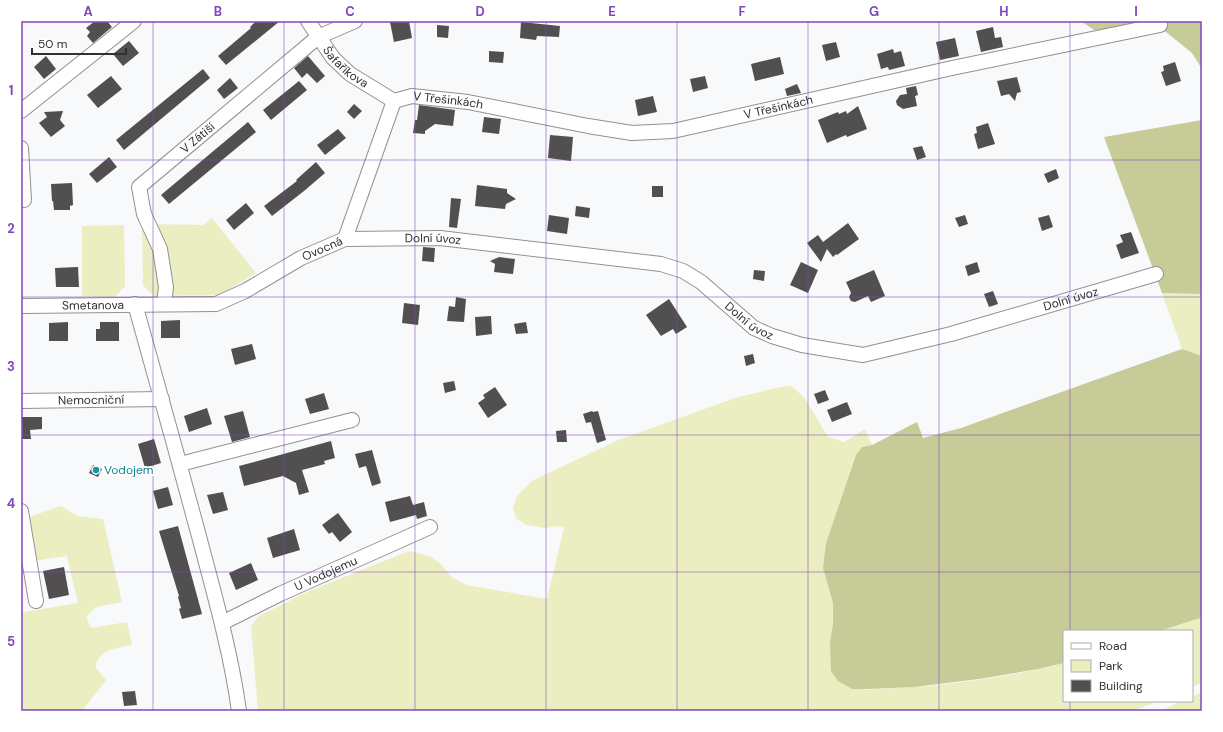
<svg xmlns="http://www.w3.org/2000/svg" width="1223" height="732" font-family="'DM Sans',sans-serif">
  <rect width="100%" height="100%" fill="#f8f9fa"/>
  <!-- green -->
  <g fill="#eaeec1">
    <polygon points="212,218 256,273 220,295 154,296 143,285 142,224 203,225"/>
    <polygon points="124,225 125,286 114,298 82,296 82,226"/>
    <polygon points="1162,293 1202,294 1202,356 1182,349"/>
    <path d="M791 386 804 397 828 437 844 442 865 429 872 445 862 447 856 455 826 543 823 568 833 603V624L830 642 843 684C859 692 876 689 894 688 951 685 1009 677 1064 663V701H1158L1138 709V711H258L251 627 254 622 259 616 307 592 409 551 429 556 440 563 452 577 466 585 547 599 564 528 559 526 545 528 526 525 516 518 513 508 517 496 532 481 616 441 735 398 780 387Z"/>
    <path d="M61 506 77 516 103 519 122 602 96 607 86 617 91 628 127 622 132 645C118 647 95 651 96 668L106 680 82 711H21V604L23 612 78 603 67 556 32 561 26 518Z"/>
    <polygon points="1202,618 1202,683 1192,687 1192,631 1159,631 1197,619"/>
    <polygon points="1202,692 1202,711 1160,711 1182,701 1192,701 1192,697"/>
  </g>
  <!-- forest -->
  <g fill="#c7cb97">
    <polygon points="1081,21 1202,21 1202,69 1192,53 1161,28 1155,30 1094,30"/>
    <polygon points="1202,120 1202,294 1162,293 1104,137"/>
    <polygon points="1182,349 1202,356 1202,618 1197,619 1159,631 1064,631 1064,663 1038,669 979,679 914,687 868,689 852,689 838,681 831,671 830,642 833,624 833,603 823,568 826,543 856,455 862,447 872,445 917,422 923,438 961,428"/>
  </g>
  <!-- building -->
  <g fill="#514f4f">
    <polygon points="95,21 107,21 112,27 93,43 87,36 90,32 86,28"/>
    <polygon points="256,21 280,21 226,65 218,56 251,28 250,27"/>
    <polygon points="398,21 409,21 412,38 394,42 390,22"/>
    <polygon points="521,22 560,26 559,37 537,36 536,40 520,38"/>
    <polygon points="437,25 449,26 448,38 437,37"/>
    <polygon points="993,27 995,38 1001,37 1003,47 981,52 976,31"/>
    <polygon points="955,38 959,56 940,60 936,42"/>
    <polygon points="129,41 139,53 123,66 113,54"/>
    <polygon points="836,42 840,57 826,61 822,45"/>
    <polygon points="893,49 894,53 901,51 905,66 889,70 888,67 881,69 877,54"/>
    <polygon points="489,51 504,52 503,63 489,62"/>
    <polygon points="46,56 56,69 44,79 34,67"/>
    <polygon points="308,56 325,76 317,83 307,73 302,78 294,68"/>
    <polygon points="780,57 784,74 755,81 751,64"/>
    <polygon points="1175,62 1181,81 1166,86 1161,72 1164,71 1163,66"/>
    <polygon points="203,69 210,78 124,150 116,140"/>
    <polygon points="111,76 122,89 98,108 87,95"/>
    <polygon points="705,76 708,88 693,92 690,79"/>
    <polygon points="1017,77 1021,92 1017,93 1015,101 1009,94 1001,96 997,81"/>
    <polygon points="230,78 238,88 224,99 217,90"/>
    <polygon points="299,81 307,90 271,120 263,110"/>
    <polygon points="797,84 801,93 787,96 785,89"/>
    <polygon points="916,86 918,95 915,96 917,106 903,109 897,105 896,101 900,95 907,94 906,88"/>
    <polygon points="653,96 657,112 638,116 635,100"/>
    <polygon points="354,104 362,111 354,119 347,112"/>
    <polygon points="419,105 455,110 453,126 435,124 425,131 425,134 413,133 415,120 417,120"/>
    <polygon points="858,106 867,129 847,137 846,135 827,143 818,120 838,112 839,114 846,111 847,114"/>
    <polygon points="63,111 60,120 65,126 51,137 39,123 47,117 44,112"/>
    <polygon points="484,117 501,119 499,134 482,132"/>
    <polygon points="248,122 256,132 169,204 161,195"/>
    <polygon points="988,123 995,144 978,149 974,134 977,133 976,127"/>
    <polygon points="338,129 346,138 325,155 317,145"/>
    <polygon points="550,135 573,137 571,161 548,158"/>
    <polygon points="922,146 926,157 917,160 913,148"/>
    <polygon points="109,157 117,167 97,183 89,174"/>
    <polygon points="316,162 325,173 304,191 272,216 264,206 297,181 296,180"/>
    <polygon points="1056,169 1059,178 1048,183 1044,174"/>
    <polygon points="72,183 73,205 70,206 70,210 54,210 53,201 52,201 51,184"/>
    <polygon points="477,185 507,189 507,193 516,199 506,204 505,209 475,206"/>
    <rect x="652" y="186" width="11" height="11"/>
    <polygon points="451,198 461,199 457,228 449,227"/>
    <polygon points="246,203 254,213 234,230 226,220"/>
    <polygon points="576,206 590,208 589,218 575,216"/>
    <polygon points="549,215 569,218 567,234 547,231"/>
    <polygon points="965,215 968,224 959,227 955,218"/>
    <polygon points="1049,215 1053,227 1042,231 1038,218"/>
    <polygon points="848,223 859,239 837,255 836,254 833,257 827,249 821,262 807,243 818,235 823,242"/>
    <polygon points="1131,232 1139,253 1121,259 1116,245 1123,242 1120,235"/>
    <polygon points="423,247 435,248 434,262 422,261"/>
    <polygon points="499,257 515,259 513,274 494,272 495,264 490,261"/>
    <polygon points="801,262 818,270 808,293 790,285"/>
    <polygon points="977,262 980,272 968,276 965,266"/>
    <polygon points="78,267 79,287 56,287 55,268"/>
    <polygon points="754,270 765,271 764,281 753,279"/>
    <polygon points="874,270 885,296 871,302 868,296 855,302 851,301 849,297 851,293 846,282"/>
    <polygon points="993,291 998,304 989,307 984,294"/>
    <polygon points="456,297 466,299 464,322 447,321 449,306 455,307"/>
    <polygon points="669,299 687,327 676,334 673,329 661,336 646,315"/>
    <polygon points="404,303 420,305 418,325 402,323"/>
    <polygon points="491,316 492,334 476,336 475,317"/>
    <polygon points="180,320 180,338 161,338 161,321"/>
    <polygon points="68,322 68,341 49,341 49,323"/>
    <polygon points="100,322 119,322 119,341 96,341 96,329 100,329"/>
    <polygon points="526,322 528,333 516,334 514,324"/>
    <polygon points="252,344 256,359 235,365 231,349"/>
    <polygon points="753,354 755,363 746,366 744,356"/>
    <polygon points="454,381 456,390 445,393 443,383"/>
    <polygon points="495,387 507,405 488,418 478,403 485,398 483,395"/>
    <polygon points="825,390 829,400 818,404 814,394"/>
    <polygon points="324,393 329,409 310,414 305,399"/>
    <polygon points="847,402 852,414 832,422 827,410"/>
    <polygon points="207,408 212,424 189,432 184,416"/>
    <polygon points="243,411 250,437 232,442 224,416"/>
    <polygon points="592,411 593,412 598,411 606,440 597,443 591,422 586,423 583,414"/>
    <polygon points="21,417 42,417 42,429 30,430 31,439 21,439"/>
    <polygon points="566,430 567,442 557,442 556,431"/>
    <polygon points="154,439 161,463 145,468 138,444"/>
    <polygon points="331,441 335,458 324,461 325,464 302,470 309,492 299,495 296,483 283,476 244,486 239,466"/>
    <polygon points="372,450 381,483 372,486 366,466 359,468 355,454"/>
    <polygon points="93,465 102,469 98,477 89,473"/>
    <polygon points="168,487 173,505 158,509 153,491"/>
    <polygon points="223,492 228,510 213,514 207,495"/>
    <polygon points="410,496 413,505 424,502 427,516 417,519 416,515 390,522 385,502"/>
    <polygon points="338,513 352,532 340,542 332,532 329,534 322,525"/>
    <polygon points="178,526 202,614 182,619 179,609 181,608 178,597 179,596 159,531"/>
    <polygon points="294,529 300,550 273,558 267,538"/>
    <polygon points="251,563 258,580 236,590 229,573"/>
    <polygon points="64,567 69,595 49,599 43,571"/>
    <polygon points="135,691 137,705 124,706 122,692"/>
  </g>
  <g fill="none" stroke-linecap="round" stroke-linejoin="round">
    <defs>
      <g id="minor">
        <path id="s1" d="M308 21 333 58 350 74 394 101"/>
        <path id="s2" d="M394 101 412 96 468 102 588 126 632 133 673 131 952 68 1160 25"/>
        <polyline points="21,111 134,21"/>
        <polyline points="21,148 24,200"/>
        <path id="s3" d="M345 239 440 238 661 264 683 271 701 282 754 328 772 336 802 345 863 355 951 334 1156 274"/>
        <path d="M135 304C157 383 179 461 200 540 215 597 231 653 239 711"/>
        <path id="s4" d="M164 304 166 287 160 249 144 214 139 187 318 37 355 21"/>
        <path id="s5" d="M21 306 216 304 245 291 301 258 345 239 394 101"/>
        <path id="s6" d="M21 401 162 399"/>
        <polyline points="180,464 352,420"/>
        <polyline points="21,511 36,601"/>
        <path id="s7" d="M222 623 280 594 430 527"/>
      </g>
    </defs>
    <!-- minor casing -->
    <use href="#minor" stroke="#919193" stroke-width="16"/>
    <!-- minor -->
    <use href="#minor" stroke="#fff" stroke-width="14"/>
  </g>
  <!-- grid -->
  <path fill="none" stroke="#7f47be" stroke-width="1" stroke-opacity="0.55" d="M153 21V711M284 21V711M415 21V711M546 21V711M677 21V711M808 21V711M939 21V711M1070 21V631M21 160H1202M21 297H1202M21 435H1202M21 572H1202M1070 701V711"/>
  <!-- markers -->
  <circle fill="#0f9aa8" stroke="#fff" stroke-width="1.5" cx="96" cy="470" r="4"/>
  <g text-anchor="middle" stroke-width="4" stroke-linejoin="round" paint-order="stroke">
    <!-- street labels -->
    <g font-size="12" fill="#313132" stroke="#fff">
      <text dy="4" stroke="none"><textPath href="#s1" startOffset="60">Šafaříkova</textPath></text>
      <text dy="4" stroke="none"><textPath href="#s2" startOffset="55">V Třešinkách</textPath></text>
      <text dy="4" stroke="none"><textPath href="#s2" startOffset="391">V Třešinkách</textPath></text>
      <text dy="4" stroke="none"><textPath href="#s4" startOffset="198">V Zátiší</textPath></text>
      <text dy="4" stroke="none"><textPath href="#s3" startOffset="88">Dolní úvoz</textPath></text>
      <text dy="4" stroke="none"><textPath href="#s5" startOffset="315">Ovocná</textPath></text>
      <text dy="4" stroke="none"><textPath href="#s3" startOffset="760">Dolní úvoz</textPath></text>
      <text dy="4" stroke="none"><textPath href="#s5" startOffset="72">Smetanova</textPath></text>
      <text dy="4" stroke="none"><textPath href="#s3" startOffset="424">Dolní úvoz</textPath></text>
      <text dy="4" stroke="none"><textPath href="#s6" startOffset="70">Nemocniční</textPath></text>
      <text dy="4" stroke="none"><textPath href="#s7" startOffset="115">U Vodojemu</textPath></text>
    </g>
    <!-- culture labels -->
    <g font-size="12" fill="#0d838f" stroke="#fff" text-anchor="start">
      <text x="104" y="474">Vodojem</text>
    </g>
  </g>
  <!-- border -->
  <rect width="1223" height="732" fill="none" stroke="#ffffff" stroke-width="44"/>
  <!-- legend -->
  <rect x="1063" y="630" width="130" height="72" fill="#ffffff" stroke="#adadad"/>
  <rect x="1071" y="643" width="20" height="6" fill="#ffffff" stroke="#adadad"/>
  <text x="1099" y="650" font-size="12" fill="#313132">Road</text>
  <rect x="1071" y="660" width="20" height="12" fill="#eaeec1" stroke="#adadad"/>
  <text x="1099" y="670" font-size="12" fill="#313132">Park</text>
  <rect x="1071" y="680" width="20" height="12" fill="#514f4f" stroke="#adadad"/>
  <text x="1099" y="690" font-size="12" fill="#313132">Building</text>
  <!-- scale -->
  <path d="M32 48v6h94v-6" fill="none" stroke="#313132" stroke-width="2"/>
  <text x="38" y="48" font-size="12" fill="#313132" stroke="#ffffff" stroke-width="3" paint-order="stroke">50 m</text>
  <rect x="22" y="22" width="1179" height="688" fill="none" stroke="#7f47be" stroke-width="1.5"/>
  <g font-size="13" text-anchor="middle" font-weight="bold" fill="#7f47be">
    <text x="88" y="16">A</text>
    <text x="218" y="16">B</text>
    <text x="350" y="16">C</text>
    <text x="480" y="16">D</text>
    <text x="612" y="16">E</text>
    <text x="742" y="16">F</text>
    <text x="874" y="16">G</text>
    <text x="1004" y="16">H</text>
    <text x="1136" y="16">I</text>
    <text x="11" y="95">1</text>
    <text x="11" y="233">2</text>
    <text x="11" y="371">3</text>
    <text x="11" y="508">4</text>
    <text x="11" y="646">5</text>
  </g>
</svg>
